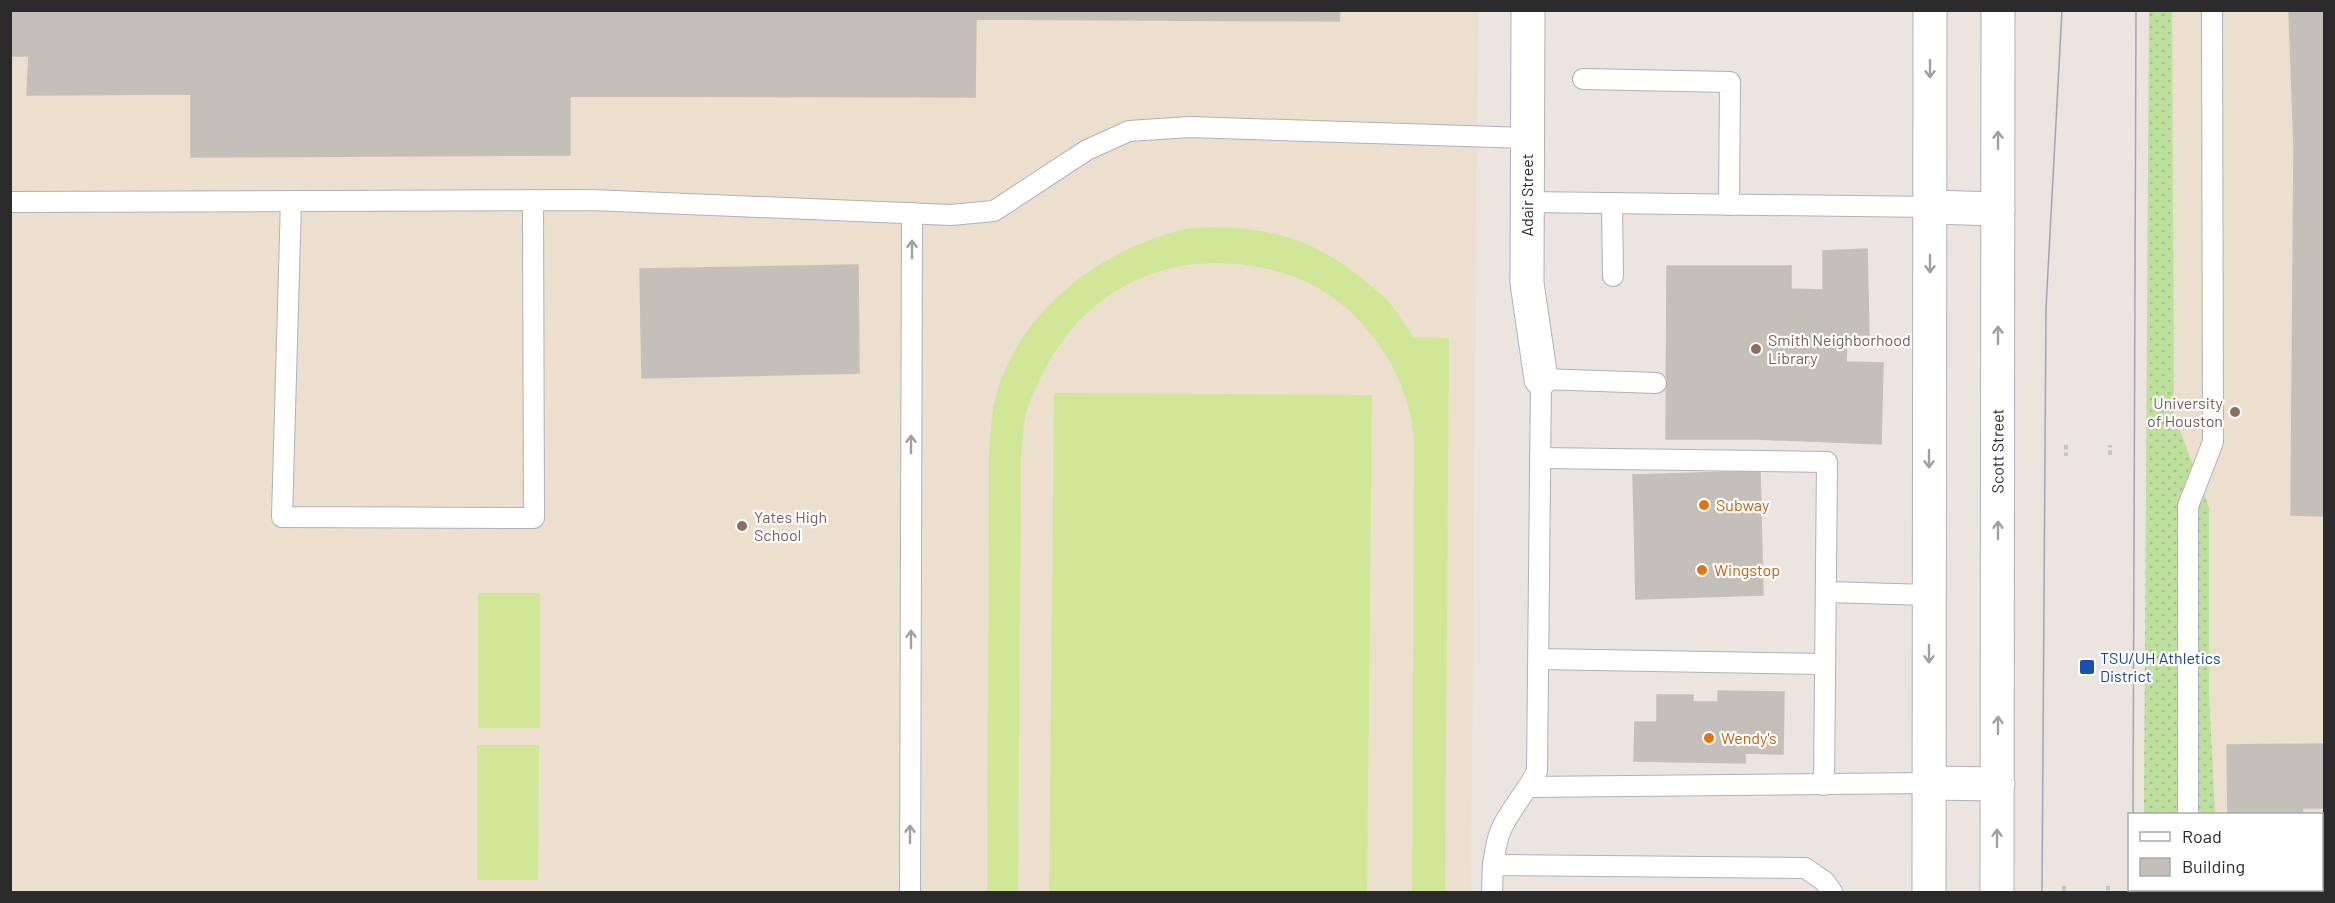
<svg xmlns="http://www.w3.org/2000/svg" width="2335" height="903" font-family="Barlow,sans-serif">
  <defs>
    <pattern id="grass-dots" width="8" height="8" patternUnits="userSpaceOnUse" patternTransform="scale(1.5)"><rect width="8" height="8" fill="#bde09c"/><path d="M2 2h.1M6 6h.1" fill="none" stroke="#a3c087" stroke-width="1.8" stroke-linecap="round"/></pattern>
  </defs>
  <rect width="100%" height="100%" fill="#ece4de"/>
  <!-- education -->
  <g fill="#eddfce">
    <polygon points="10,11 1478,11 1471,892 11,892"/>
    <polygon points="2149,11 2324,11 2324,892 2143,892 2143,890 2322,890 2322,814 2144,814"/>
  </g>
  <!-- grass -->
  <g fill="url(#grass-dots)">
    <polygon points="2172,10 2174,415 2209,507 2209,695 2215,814 2144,814 2149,11"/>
    <rect x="2144" y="890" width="112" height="2"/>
  </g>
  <!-- pitch -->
  <g fill="#d1e798">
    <path d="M1213 227C1275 228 1318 241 1366 282 1373 288 1381 293 1387 300 1397 311 1405 326 1414 337L1449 338 1445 892H1412L1414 442C1412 407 1399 373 1379 345 1346 299 1306 274 1251 266 1160 251 1078 295 1040 380 1035 391 1029 402 1026 413 1023 426 1023 441 1021 454L1018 892H987L989 451C991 432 991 411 997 392 1022 309 1099 251 1181 230 1191 227 1202 228 1213 227Z"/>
    <polygon points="1054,393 1372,395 1367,892 1049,892"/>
    <rect x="478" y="593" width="62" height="135"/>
    <polygon points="477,745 539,745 538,880 477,880"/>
  </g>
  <!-- building -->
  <g fill="#c5bfb9" stroke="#c8bfb7" stroke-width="1.5">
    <polygon points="10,10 1340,10 1339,21 976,19 975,97 570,96 570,155 191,157 191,94 27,95 29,56 10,56"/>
    <polygon points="2289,10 2324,10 2324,516 2291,515 2294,147"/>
    <polygon points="1867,249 1869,335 1847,335 1846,362 1883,363 1881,444 1757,439 1666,439 1667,266 1791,266 1791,289 1823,290 1823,251"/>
    <polygon points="858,265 859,373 642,378 640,269"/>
    <polygon points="1760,471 1763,595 1636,599 1633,475"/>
    <polygon points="1718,691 1784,692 1783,754 1745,753 1745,763 1634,761 1635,722 1657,722 1657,695 1693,695 1693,702 1718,702"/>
    <polygon points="2324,744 2324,808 2302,808 2303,814 2228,814 2227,745"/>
  </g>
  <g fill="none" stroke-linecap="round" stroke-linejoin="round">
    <defs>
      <g id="lane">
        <polyline points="1583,79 1730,82 1729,205"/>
        <polyline points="291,201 282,517 534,518 533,200"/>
        <polyline points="10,202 592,200 951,215 994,211 1087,150 1129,131 1189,127 1528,138"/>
        <polyline points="1527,202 1930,207"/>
        <polyline points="1612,203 1613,276"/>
        <polyline points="1540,458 1827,462 1824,785"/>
        <polyline points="1826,592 1929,595"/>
        <polyline points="1539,659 1825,664"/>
        <polyline points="1529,787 1929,783"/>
        <polyline points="2188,814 2188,506 2213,442 2212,10"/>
        <polyline points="2322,842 2324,842"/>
        <path d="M1493 865C1495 855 1496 842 1500 832 1509 810 1527 792 1537 771L1541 379 1656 383"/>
        <polyline points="910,892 912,213"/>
        <polyline points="1492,892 1493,865 1805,868 1824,881 1832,892"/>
        <polyline points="2187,892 2187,890"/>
      </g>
      <polyline id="street" points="1528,10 1527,283 1541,379"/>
      <g id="secondary">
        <polyline points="1930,207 1998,209"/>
        <polyline points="1929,783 1998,784"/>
        <polyline points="1929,892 1930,10"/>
        <path id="s1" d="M1997 892 1998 10"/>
      </g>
    </defs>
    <!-- lane casing -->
    <use href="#lane" stroke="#aeb2bb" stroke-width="22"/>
    <!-- street casing -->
    <use href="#street" stroke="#aeb2bb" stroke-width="35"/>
    <!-- secondary casing -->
    <use href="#secondary" stroke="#aeb2bb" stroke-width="35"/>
    <!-- path -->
    <g stroke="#c4c4c4" stroke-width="4" stroke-dasharray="4.5 3" stroke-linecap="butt">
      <polyline points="2066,445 2066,456"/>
      <polyline points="2110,455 2110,445"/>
      <polyline points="2064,886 2064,892"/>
      <polyline points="2108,886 2108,892"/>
    </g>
    <!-- lane -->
    <use href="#lane" stroke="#fff" stroke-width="20"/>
    <!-- street -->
    <use href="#street" stroke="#fff" stroke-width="33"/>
    <!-- secondary -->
    <use href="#secondary" stroke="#fff" stroke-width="33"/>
    <!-- tram -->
    <g stroke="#a0a6b4" stroke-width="1.5">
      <polyline points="2133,814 2136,10"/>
      <polyline points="2042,892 2046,308 2062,10"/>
      <polyline points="2133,892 2133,890"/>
    </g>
  </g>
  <!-- one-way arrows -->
  <defs><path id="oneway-shaft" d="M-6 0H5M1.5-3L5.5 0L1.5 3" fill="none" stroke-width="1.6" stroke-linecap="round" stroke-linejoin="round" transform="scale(1.5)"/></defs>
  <g stroke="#a0a0a0">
    <use href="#oneway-shaft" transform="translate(1930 69) rotate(90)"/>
    <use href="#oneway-shaft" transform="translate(1998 140) rotate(-90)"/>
    <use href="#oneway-shaft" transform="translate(912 249) rotate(-90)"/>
    <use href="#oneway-shaft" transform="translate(1930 264) rotate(90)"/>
    <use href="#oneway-shaft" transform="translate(1998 335) rotate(-90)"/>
    <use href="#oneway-shaft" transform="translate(911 444) rotate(-90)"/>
    <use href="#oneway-shaft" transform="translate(1929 459) rotate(90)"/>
    <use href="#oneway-shaft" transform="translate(1998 530) rotate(-90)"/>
    <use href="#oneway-shaft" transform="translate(911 639) rotate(-90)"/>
    <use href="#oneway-shaft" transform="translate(1929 654) rotate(90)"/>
    <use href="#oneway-shaft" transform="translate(1998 725) rotate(-90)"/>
    <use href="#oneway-shaft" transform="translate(910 834) rotate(-90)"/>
    <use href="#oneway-shaft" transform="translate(1997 838) rotate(-90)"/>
  </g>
  <!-- markers -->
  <g fill="#8d6e63" stroke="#fff" stroke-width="2">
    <circle cx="1756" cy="349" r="6"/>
    <circle cx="2235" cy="412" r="6"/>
    <circle cx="742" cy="526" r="6"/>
  </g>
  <g fill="#e8710a" stroke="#fff" stroke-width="2">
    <circle cx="1704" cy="505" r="6"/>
    <circle cx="1702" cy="570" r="6"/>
    <circle cx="1709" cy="738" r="6"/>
  </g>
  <rect fill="#1a4fb4" stroke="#fff" stroke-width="2" x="2079" y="659" width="16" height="16" rx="3"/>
  <g text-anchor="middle" stroke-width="4.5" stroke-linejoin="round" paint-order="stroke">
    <!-- street labels -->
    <g font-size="16" fill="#2b2b2b" stroke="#fff">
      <text transform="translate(1527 195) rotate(-90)" y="6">Adair Street</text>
      <text dy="6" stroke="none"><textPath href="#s1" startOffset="441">Scott Street</textPath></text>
    </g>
    <!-- education labels -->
    <g font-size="16" fill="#785e54" stroke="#fff" text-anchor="start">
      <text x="1768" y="346">Smith Neighborhood<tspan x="1768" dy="18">Library</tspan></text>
      <text x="2223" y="409" text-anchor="end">University<tspan x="2223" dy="18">of Houston</tspan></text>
      <text x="754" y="523">Yates High<tspan x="754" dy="18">School</tspan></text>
    </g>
    <!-- food labels -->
    <g font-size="16" fill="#c56008" stroke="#fff" text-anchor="start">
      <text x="1716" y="511">Subway</text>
      <text x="1714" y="576">Wingstop</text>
      <text x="1721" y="744">Wendy's</text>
    </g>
    <!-- transit labels -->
    <g font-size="16" fill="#164399" stroke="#fff" text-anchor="start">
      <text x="2100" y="664">TSU/UH Athletics<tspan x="2100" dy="18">District</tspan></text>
    </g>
  </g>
  <!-- border -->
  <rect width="2335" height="903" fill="none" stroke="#2b2b2b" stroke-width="24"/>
  <!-- legend -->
  <rect x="2128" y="813" width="195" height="78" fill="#ffffff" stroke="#aaaaaa" stroke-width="1.5"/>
  <rect x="2140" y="832" width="30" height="9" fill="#ffffff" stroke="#aaaaaa" stroke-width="1.5"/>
  <text x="2182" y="843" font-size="18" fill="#2b2b2b">Road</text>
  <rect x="2140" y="858" width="30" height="18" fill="#c5bfb9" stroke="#aaaaaa" stroke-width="1.5"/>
  <text x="2182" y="873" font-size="18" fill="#2b2b2b">Building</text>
</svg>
